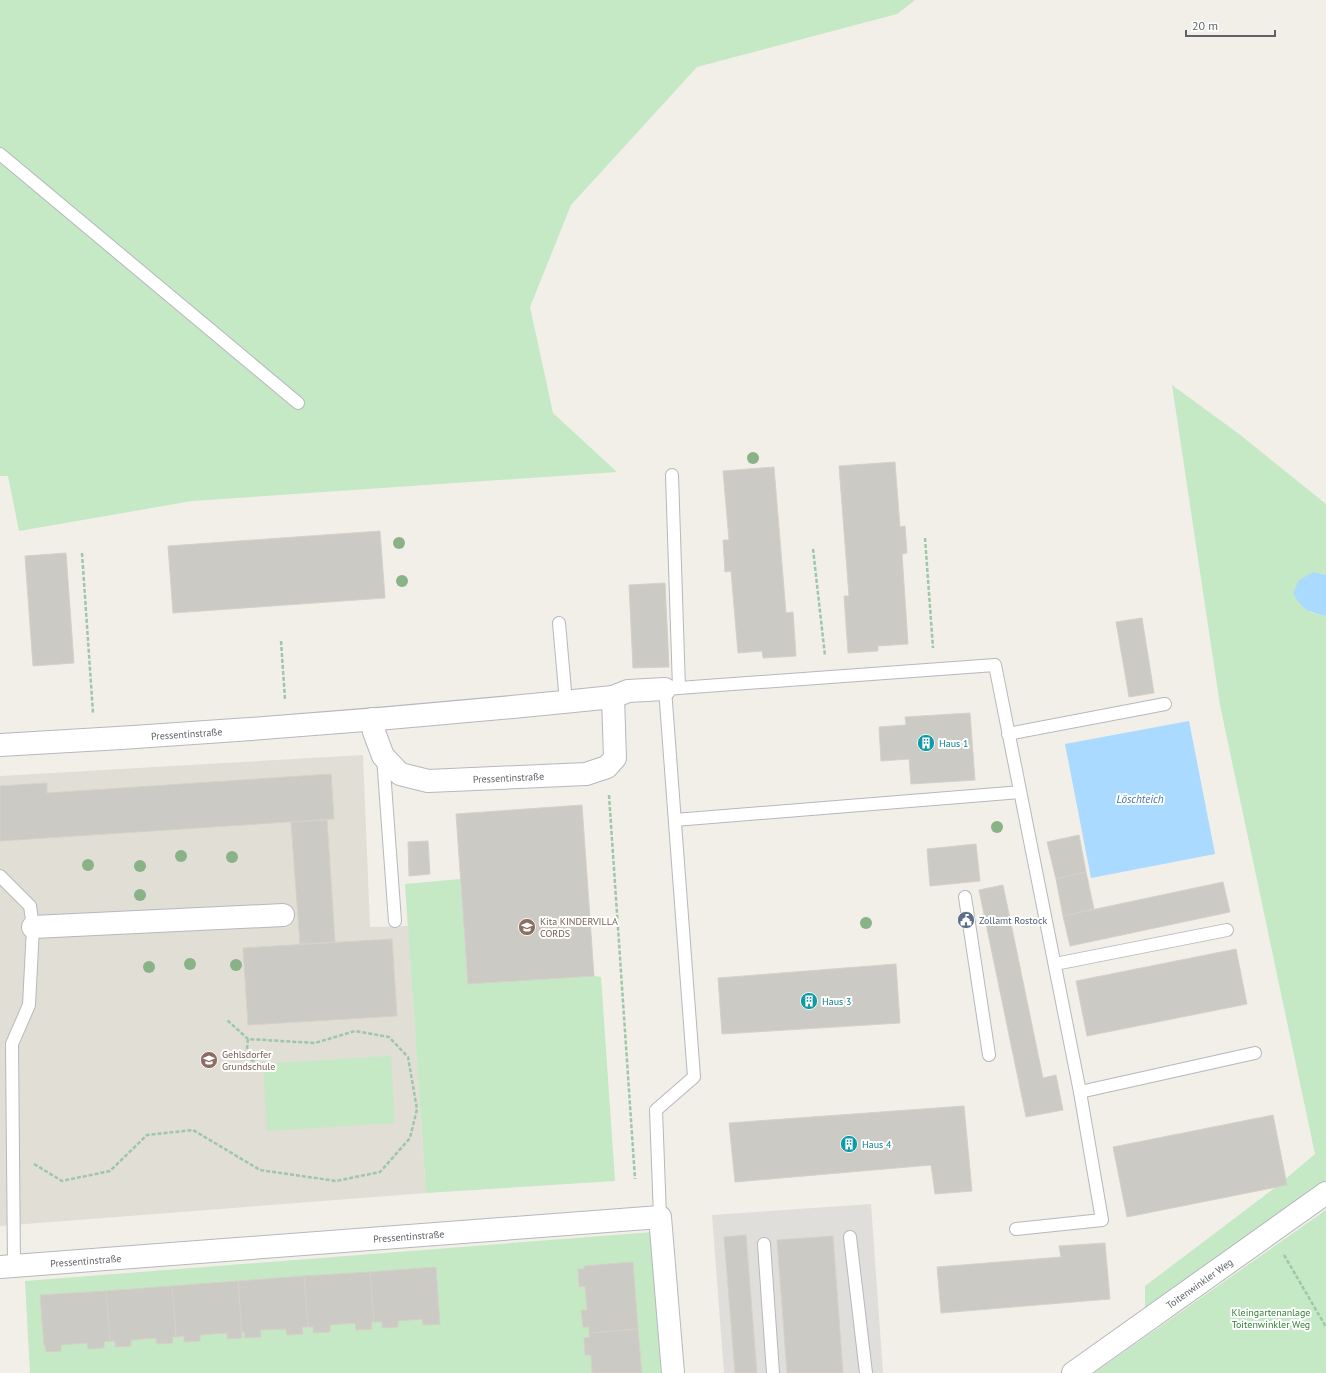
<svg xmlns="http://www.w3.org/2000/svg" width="1326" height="1373" font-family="'PT Sans',sans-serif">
  <rect width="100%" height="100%" fill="#f1efe8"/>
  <!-- industrial -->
  <polygon fill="#e0deda" points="871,1204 883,1373 724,1373 712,1215"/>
  <!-- education -->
  <polygon fill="#e1ded6" points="363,755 370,927 408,926 426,1193 0,1226 0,776"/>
  <!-- green -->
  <g fill="#c5e8c5">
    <polygon points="0,0 915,0 897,14 697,67 571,205 530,307 553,413 617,472 192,501 19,531 8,476 0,476"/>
    <polygon points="1172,385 1239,434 1326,504 1326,575 1314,572 1300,604 1312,613 1326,616 1326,1193 1145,1323 1145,1286 1276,1187 1315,1154 1220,705"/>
    <polygon points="460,879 468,984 594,976 601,977 615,1181 426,1193 405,884"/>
    <polygon points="391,1056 395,1123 267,1131 263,1064"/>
    <polygon points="1326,1210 1326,1373 1094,1373"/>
    <polygon points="653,1232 661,1373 30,1373 25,1281"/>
  </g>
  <!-- water -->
  <g fill="#aadaff">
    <path d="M1314 572 1326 575V616C1307 612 1302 609 1293 593L1299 580Z"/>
    <polygon points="1189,721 1215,854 1091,878 1065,744"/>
  </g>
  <!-- building -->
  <g fill="#cccac5" stroke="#d6d1c6">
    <polygon points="895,462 900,527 905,526 907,553 902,554 908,644 878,646 878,651 848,653 844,596 849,596 839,466"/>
    <polygon points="774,467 786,613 793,612 796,656 763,658 762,651 738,653 731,571 725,572 723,540 729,540 723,471"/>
    <polygon points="380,531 385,598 173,613 168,546"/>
    <polygon points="66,553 74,663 33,666 25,556"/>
    <polygon points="665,583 669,667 633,668 629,585"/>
    <polygon points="1142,618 1154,693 1129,697 1116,622"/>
    <polygon points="970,713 975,780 911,784 909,759 881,761 879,727 906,725 905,717"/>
    <polygon points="331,774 334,819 0,841 0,786 47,783 47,793"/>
    <polygon points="582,805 594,976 468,984 456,814"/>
    <polygon points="327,820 335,942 300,944 291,822"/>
    <polygon points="1079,835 1086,872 1056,879 1047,842"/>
    <polygon points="428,841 430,874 409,876 408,842"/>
    <polygon points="976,844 980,881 930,886 927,849"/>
    <polygon points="1086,872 1094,909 1063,916 1056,879"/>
    <polygon points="1223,882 1230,912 1070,946 1063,916"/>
    <polygon points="1003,885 1043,1078 1056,1075 1063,1110 1026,1117 979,890"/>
    <polygon points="392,939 397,1016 248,1025 243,948"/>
    <polygon points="1236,949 1247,1004 1087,1036 1076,981"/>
    <polygon points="896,964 900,1023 722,1034 718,978"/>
    <polygon points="964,1106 972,1191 935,1194 931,1165 735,1182 729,1123"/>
    <polygon points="1273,1115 1287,1185 1127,1217 1113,1147"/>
    <polygon points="746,1235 757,1373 735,1373 724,1237"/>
    <polygon points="833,1236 843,1373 787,1373 777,1240"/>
    <polygon points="1105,1243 1110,1299 941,1313 937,1267 1061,1257 1059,1246"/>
    <polygon points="633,1262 638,1329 589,1333 589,1327 583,1327 581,1310 587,1310 585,1286 579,1287 578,1269 584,1269 584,1266"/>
    <polygon points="436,1267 440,1324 423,1325 422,1319 398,1321 398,1327 382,1328 382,1322 374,1322 370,1272"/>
    <polygon points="370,1272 374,1322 371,1322 372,1329 356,1330 355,1323 330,1325 330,1332 313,1333 313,1327 308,1327 304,1276"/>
    <polygon points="304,1276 308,1327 302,1327 303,1334 287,1335 286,1329 260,1330 261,1337 245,1338 244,1332 242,1332 238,1281"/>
    <polygon points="238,1281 242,1338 227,1339 227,1333 200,1335 200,1341 184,1342 184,1336 176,1337 172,1286"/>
    <polygon points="172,1286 176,1337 172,1337 173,1343 157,1344 156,1338 131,1340 131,1346 115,1347 115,1341 110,1341 106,1291"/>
    <polygon points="106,1291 110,1341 104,1342 104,1348 88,1349 87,1343 61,1345 61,1351 46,1352 45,1346 44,1346 40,1295"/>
    <polygon points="638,1329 642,1373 592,1373 591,1355 585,1355 584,1338 590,1337 589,1333"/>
  </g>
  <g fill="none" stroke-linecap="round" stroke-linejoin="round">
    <defs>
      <g id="lane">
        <polyline points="0,154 298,403"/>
        <polyline points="672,475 679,688"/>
        <polyline points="559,623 566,702"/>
        <polyline points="1008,734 1165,704"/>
        <polyline points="383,757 395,921"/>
        <polyline points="675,820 1020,792"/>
        <polyline points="0,876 30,906 33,927 29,1005 12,1044 14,1266"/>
        <polyline points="965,897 989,1055"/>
        <polyline points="1055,964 1227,930"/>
        <polyline points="1080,1092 1255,1053"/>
        <polyline points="660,1217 656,1110 694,1077 665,689 995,665 1080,1092 1102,1220 1016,1229"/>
        <polyline points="850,1237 866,1373"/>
        <polyline points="764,1244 773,1373"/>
      </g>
      <g id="street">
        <path id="s1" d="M372 719 374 732 383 756 400 774 428 781 586 774 607 767 615 758 613 697"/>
        <path id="s2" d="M0 745C205 734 409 718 613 697L628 691 665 689"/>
        <polyline points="33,927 283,915"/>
        <path id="s3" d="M0 1267 660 1217 673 1373"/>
        <path id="s4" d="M1073 1373 1326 1193"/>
      </g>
    </defs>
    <!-- lane casing -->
    <use href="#lane" stroke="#b5b8bc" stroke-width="14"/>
    <!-- street casing -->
    <use href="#street" stroke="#b5b8bc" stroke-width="24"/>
    <!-- path -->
    <g stroke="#9cc7a9" stroke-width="2.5" stroke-dasharray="4 2" stroke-linecap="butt">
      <polyline points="925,538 933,648"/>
      <polyline points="813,549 825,656"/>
      <polyline points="82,553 93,713"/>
      <polyline points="281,641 285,699"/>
      <polyline points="609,795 635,1179"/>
      <polyline points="248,1039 246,1058 263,1064"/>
      <polyline points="34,1164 62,1181 110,1171 147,1135 193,1130 260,1170 336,1181 380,1172 410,1138 417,1109 408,1057 389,1037 355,1031 315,1043 248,1039 227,1020"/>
      <polyline points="1284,1255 1326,1327"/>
    </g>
    <!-- lane -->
    <use href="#lane" stroke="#fff" stroke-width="12"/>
    <!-- street -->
    <use href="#street" stroke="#fff" stroke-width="22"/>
  </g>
  <!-- trees -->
  <g fill="#89b387">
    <circle cx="753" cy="458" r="6"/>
    <circle cx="399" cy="543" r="6"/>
    <circle cx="402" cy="581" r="6"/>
    <circle cx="997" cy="827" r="6"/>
    <circle cx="181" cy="856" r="6"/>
    <circle cx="232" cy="857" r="6"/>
    <circle cx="88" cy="865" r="6"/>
    <circle cx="140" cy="866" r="6"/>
    <circle cx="140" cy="895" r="6"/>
    <circle cx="866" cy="923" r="6"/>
    <circle cx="190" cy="964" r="6"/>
    <circle cx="236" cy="965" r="6"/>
    <circle cx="149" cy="967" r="6"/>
  </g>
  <!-- icons -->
  <defs>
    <symbol id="building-disc" viewBox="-11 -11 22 22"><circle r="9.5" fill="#0f9aa8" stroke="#fff"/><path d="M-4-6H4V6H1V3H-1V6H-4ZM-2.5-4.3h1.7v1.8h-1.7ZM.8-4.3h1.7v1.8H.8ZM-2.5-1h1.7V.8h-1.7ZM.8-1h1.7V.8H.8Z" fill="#fff"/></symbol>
    <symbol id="civic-disc" viewBox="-11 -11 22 22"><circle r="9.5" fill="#5c6f8a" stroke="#fff"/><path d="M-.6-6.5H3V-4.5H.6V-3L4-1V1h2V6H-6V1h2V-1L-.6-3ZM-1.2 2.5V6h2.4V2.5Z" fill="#fff"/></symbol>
    <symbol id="school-disc" viewBox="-11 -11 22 22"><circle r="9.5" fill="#8d6e63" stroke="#fff"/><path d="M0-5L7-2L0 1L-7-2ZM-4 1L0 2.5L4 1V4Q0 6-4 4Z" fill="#fff"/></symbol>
  </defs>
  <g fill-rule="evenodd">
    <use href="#building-disc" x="916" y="733" width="20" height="20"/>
    <use href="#civic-disc" x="956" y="910" width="20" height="20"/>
    <use href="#school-disc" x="517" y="917" width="20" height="20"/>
    <use href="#building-disc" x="799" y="991" width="20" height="20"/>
    <use href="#school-disc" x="199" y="1050" width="20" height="20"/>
    <use href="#building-disc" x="839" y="1134" width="20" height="20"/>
  </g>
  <g text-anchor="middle" stroke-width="4" stroke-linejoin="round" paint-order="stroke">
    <!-- street labels -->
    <g font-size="10" fill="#5f6368" stroke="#fff">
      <text dy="4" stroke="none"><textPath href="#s2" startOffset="187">Pressentinstraße</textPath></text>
      <text dy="4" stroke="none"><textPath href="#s1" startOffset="173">Pressentinstraße</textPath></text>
      <text dy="4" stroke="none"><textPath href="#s3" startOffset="410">Pressentinstraße</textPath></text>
      <text dy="4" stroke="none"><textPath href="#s3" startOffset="86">Pressentinstraße</textPath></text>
      <text dy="4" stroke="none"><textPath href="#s4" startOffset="155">Toitenwinkler Weg</textPath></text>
    </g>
    <!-- culture labels -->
    <g font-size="10" fill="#0d838f" stroke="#fff" text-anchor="start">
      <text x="939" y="747">Haus 1</text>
      <text x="822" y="1005">Haus 3</text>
      <text x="862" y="1148">Haus 4</text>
    </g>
    <!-- service labels -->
    <g font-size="10" fill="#4e5e75" stroke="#fff" text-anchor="start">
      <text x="979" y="924">Zollamt Rostock</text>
    </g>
    <!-- education labels -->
    <g font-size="10" fill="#785e54" stroke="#fff" text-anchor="start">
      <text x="540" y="925">Kita KINDERVILLA<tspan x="540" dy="12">CORDS</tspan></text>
      <text x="222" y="1058">Gehlsdorfer<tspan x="222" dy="12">Grundschule</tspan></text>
    </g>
    <!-- park labels -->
    <g font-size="10" fill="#348238" stroke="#fff">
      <text x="1271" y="1316">Kleingartenanlage<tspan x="1271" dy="12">Toitenwinkler Weg</tspan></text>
    </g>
    <!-- water labels -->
    <g font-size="11" font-style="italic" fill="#4174aa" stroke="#fff">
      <text x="1140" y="803">Löschteich</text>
    </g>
  </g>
  <!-- scale -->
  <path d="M1186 30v6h89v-6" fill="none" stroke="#5f6368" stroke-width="2"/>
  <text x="1192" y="30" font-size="12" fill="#5f6368" stroke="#ffffff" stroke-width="3" paint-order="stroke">20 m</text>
</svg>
